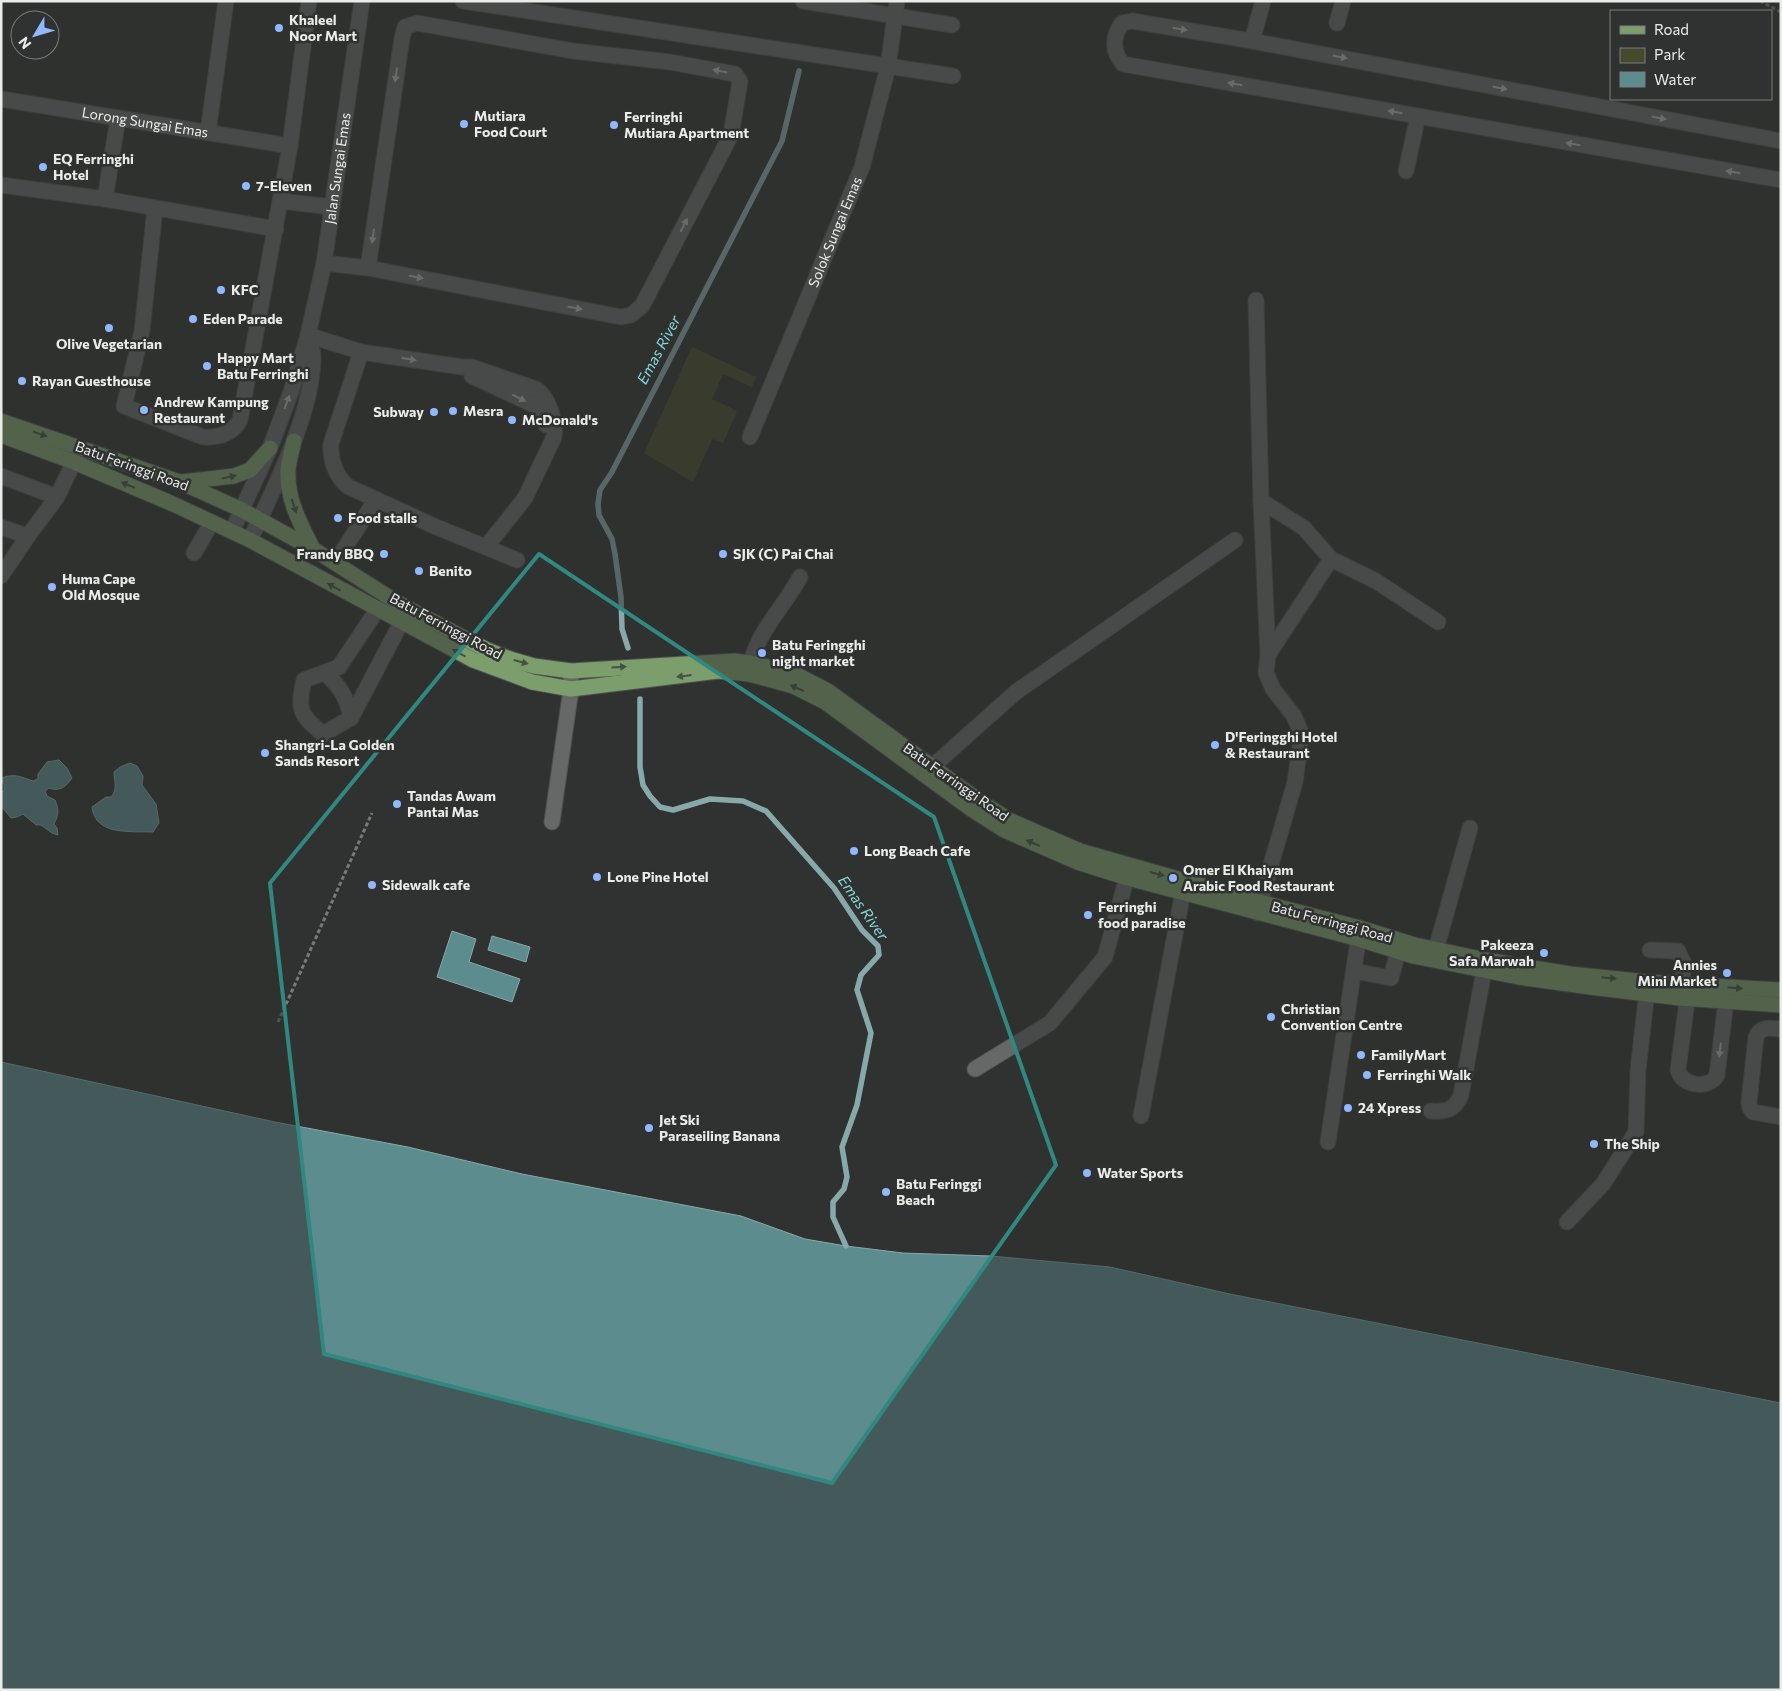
<svg xmlns="http://www.w3.org/2000/svg" width="1782" height="1691" font-family="Commissioner,sans-serif">
  <rect width="100%" height="100%" fill="#2f3230"/>
  <!-- green -->
  <polygon fill="#464a2c" points="692,347 756,377 752,387 723,374 712,399 737,411 723,443 712,439 693,482 644,453"/>
  <!-- water -->
  <g fill="#5d8c8e" stroke="#87a9aa">
    <path d="M59 760 67 768 72 778C66 787 59 792 49 788L45 791 47 796 55 800C59 810 59 814 54 824L57 828 58 835 52 833 41 825H36L23 814 17 817 11 818 1 806V792L4 791V785L1 778C15 773 21 777 33 781L38 779V774L47 762Z"/>
    <path d="M130 763 137 766 143 776 142 785 156 804 159 823 153 832C131 831 95 836 92 807L106 797H111C118 789 114 781 114 772L120 767Z"/>
    <polygon points="452,931 476,939 469,962 520,979 512,1002 437,977"/>
    <polygon points="492,936 530,947 526,962 488,950"/>
    <polygon points="1,1062 275,1122 408,1147 522,1174 741,1216 805,1239 846,1246 903,1253 991,1256 1110,1267 1230,1294 1781,1403 1781,1690 1,1690"/>
  </g>
  <g fill="none" stroke-linecap="round" stroke-linejoin="round">
    <!-- stream -->
    <g stroke="#87a9aa" stroke-width="5.5">
      <polyline points="628,648 622,629 621,597 615,554 612,539 599,515 598,504 600,490 612,472 782,141 799,71"/>
      <polyline points="640,699 640,767 643,785 650,796 660,807 673,810 710,799 743,801 766,811 834,888 862,930 878,946 879,955 861,975 857,990 871,1033 857,1105 842,1147 847,1177 844,1189 833,1202 833,1217 846,1246"/>
    </g>
    <defs>
      <g id="minor">
        <polyline points="463,1 953,76"/>
        <polyline points="803,1 952,25"/>
        <polyline points="1337,23 1343,1"/>
        <polyline points="1252,41 1263,1"/>
        <path id="s1" d="M1 99 290 146"/>
        <polyline points="208,132 226,1"/>
        <path d="M1781 141 1252 41 1132 21 1122 23C1112 37 1112 51 1123 64L1781 180"/>
        <polyline points="1406,171 1418,116"/>
        <polyline points="1,185 105,199 276,229"/>
        <polyline points="105,199 118,118"/>
        <polyline points="281,201 332,207"/>
        <path d="M155 208 142 331 124 406 203 437C219 438 232 434 240 420L290 146 309 1"/>
        <polyline points="324,263 368,268 621,317 631,315 642,306 731,135 740,81 735,74 670,62 573,51 417,23 405,27 402,38 368,268"/>
        <polyline points="1256,300 1261,501 1268,655 1266,673 1273,689 1294,716 1300,730 1300,747 1295,782 1257,913"/>
        <path d="M308 335 361 352 462 367H472L536 389C549 397 556 422 554 437L525 498 486 547"/>
        <path d="M361 352 331 444C330 460 336 478 349 487L434 526 517 560"/>
        <polyline points="472,376 536,406 541,411 546,425"/>
        <path id="s2" d="M750 437 862 167 888 67 897 1"/>
        <polyline points="1,476 57,497"/>
        <polyline points="1261,501 1304,528 1331,559 1376,581 1438,622"/>
        <polyline points="1,527 28,536"/>
        <path id="s3" d="M232 531 270 448 291 392 308 335 324 263 362 1"/>
        <path d="M250 540C273 490 311 417 313 361 314 353 310 343 308 335"/>
        <polyline points="194,553 212,522"/>
        <polyline points="335,563 376,499"/>
        <polyline points="1,576 28,536 57,497 74,462"/>
        <path d="M398 603 402 621 351 718 323 734C300 715 297 710 304 680L339 667 377 610Z"/>
        <polyline points="1268,655 1331,559"/>
        <path d="M325 673C341 687 347 698 351 718"/>
        <path d="M749 674C752 637 783 609 800 577"/>
        <polyline points="924,774 1016,692 1235,540"/>
        <polyline points="552,822 571,689 571,671"/>
        <polyline points="1650,950 1678,951 1684,964 1680,996"/>
        <polyline points="1433,960 1470,828"/>
        <polyline points="1354,971 1391,978 1398,951"/>
        <path d="M1689 986 1678 1070C1681 1086 1710 1090 1717 1075L1726 1001"/>
        <path d="M1781 1029C1770 1028 1760 1026 1756 1037L1749 1102 1750 1108 1753 1112 1781 1117"/>
        <polyline points="975,1069 1050,1023 1105,957 1130,866"/>
        <path d="M1431 1111C1446 1112 1455 1110 1461 1095L1486 960"/>
        <polyline points="1141,1116 1185,881"/>
        <polyline points="1328,1142 1360,928"/>
        <polyline points="1567,1222 1603,1184 1636,1132 1638,1070 1648,982"/>
      </g>
      <g id="major">
        <polyline points="1,421 180,482 242,510 313,549 398,603 487,650 510,659 534,666 571,671 734,661 750,663 793,673 828,691 978,800 1011,821 1080,851 1259,902 1360,928 1415,945 1486,960 1570,974 1648,982 1781,990"/>
        <polyline points="1,435 74,462 173,504 250,540 473,660 532,682 571,689 718,671 749,674 793,686 825,702 971,809 1004,830 1077,862 1128,878 1359,939 1413,956 1518,977 1590,987 1680,998 1781,1005"/>
        <path d="M294 441C292 451 288 462 288 472 287 500 301 525 313 549"/>
        <polyline points="182,482 234,476 250,470 270,448"/>
      </g>
    </defs>
    <!-- minor casing -->
    <use href="#minor" stroke="#4e514f" stroke-width="17"/>
    <!-- major casing -->
    <use href="#major" stroke="#4e514f" stroke-width="17"/>
    <!-- path -->
    <g stroke="#777a78" stroke-width="3" stroke-dasharray="4 2.5" stroke-linecap="butt">
      <polyline points="1760,1 1781,12"/>
      <polyline points="278,1022 372,813"/>
    </g>
    <!-- minor -->
    <use href="#minor" stroke="#656866" stroke-width="15"/>
    <!-- major -->
    <use href="#major" stroke="#7c9e6d" stroke-width="15"/>
  </g>
  <!-- one-way arrows -->
  <defs><path id="oneway-solid" d="M-6-.8H1V-3.2L6.5 0L1 3.2V.8H-6Z" transform="scale(1.25)"/></defs>
  <g fill="#aeb1af">
    <use href="#oneway-solid" transform="translate(1180 29) rotate(9)"/>
    <use href="#oneway-solid" transform="translate(1340 57) rotate(11)"/>
    <use href="#oneway-solid" transform="translate(720 71) rotate(-169)"/>
    <use href="#oneway-solid" transform="translate(396 75) rotate(98)"/>
    <use href="#oneway-solid" transform="translate(1235 84) rotate(-170)"/>
    <use href="#oneway-solid" transform="translate(1500 88) rotate(11)"/>
    <use href="#oneway-solid" transform="translate(1395 112) rotate(-170)"/>
    <use href="#oneway-solid" transform="translate(1659 118) rotate(11)"/>
    <use href="#oneway-solid" transform="translate(1573 144) rotate(-170)"/>
    <use href="#oneway-solid" transform="translate(1733 172) rotate(-170)"/>
    <use href="#oneway-solid" transform="translate(684 225) rotate(-63)"/>
    <use href="#oneway-solid" transform="translate(373 236) rotate(98)"/>
    <use href="#oneway-solid" transform="translate(416 277) rotate(11)"/>
    <use href="#oneway-solid" transform="translate(575 308) rotate(11)"/>
    <use href="#oneway-solid" transform="translate(409 359) rotate(8)"/>
    <use href="#oneway-solid" transform="translate(519 398) rotate(26)"/>
    <use href="#oneway-solid" transform="translate(287 402) rotate(-69)"/>
    <use href="#oneway-solid" transform="translate(1720 1050) rotate(97)"/>
  </g>
  <g fill="#465242">
    <use href="#oneway-solid" transform="translate(40 434) rotate(19)"/>
    <use href="#oneway-solid" transform="translate(229 477) rotate(-12)"/>
    <use href="#oneway-solid" transform="translate(128 485) rotate(-157)"/>
    <use href="#oneway-solid" transform="translate(294 506) rotate(71)"/>
    <use href="#oneway-solid" transform="translate(334 587) rotate(-151)"/>
    <use href="#oneway-solid" transform="translate(459 653) rotate(-151)"/>
    <use href="#oneway-solid" transform="translate(521 662) rotate(15)"/>
    <use href="#oneway-solid" transform="translate(619 667) rotate(-4)"/>
    <use href="#oneway-solid" transform="translate(684 676) rotate(173)"/>
    <use href="#oneway-solid" transform="translate(797 688) rotate(-156)"/>
    <use href="#oneway-solid" transform="translate(1033 843) rotate(-157)"/>
    <use href="#oneway-solid" transform="translate(1157 874) rotate(15)"/>
    <use href="#oneway-solid" transform="translate(1609 978) rotate(6)"/>
    <use href="#oneway-solid" transform="translate(1735 988) rotate(4)"/>
  </g>
  <!-- marked area -->
  <path d="M0 0H1782V1691H0ZM539 554 934 817 1056 1165 832 1483 324 1354 270 883Z" fill="#2f3230" fill-opacity=".55" fill-rule="evenodd"/>
  <path fill="none" stroke="#308881" stroke-width="4" stroke-linejoin="round" d="M539 554 934 817 1056 1165 832 1483 324 1354 270 883Z"/>
  <!-- markers -->
  <g fill="#91b8fd" stroke="#2f3230" stroke-width="2">
    <circle cx="279" cy="28" r="5"/>
    <circle cx="464" cy="124" r="5"/>
    <circle cx="614" cy="125" r="5"/>
    <circle cx="43" cy="167" r="5"/>
    <circle cx="246" cy="186" r="5"/>
    <circle cx="221" cy="290" r="5"/>
    <circle cx="193" cy="319" r="5"/>
    <circle cx="109" cy="328" r="5"/>
    <circle cx="207" cy="366" r="5"/>
    <circle cx="22" cy="381" r="5"/>
    <circle cx="144" cy="410" r="5"/>
    <circle cx="453" cy="411" r="5"/>
    <circle cx="434" cy="412" r="5"/>
    <circle cx="512" cy="420" r="5"/>
    <circle cx="338" cy="518" r="5"/>
    <circle cx="384" cy="554" r="5"/>
    <circle cx="723" cy="554" r="5"/>
    <circle cx="419" cy="571" r="5"/>
    <circle cx="52" cy="587" r="5"/>
    <circle cx="762" cy="653" r="5"/>
    <circle cx="1215" cy="745" r="5"/>
    <circle cx="265" cy="753" r="5"/>
    <circle cx="397" cy="804" r="5"/>
    <circle cx="854" cy="851" r="5"/>
    <circle cx="597" cy="877" r="5"/>
    <circle cx="1173" cy="878" r="5"/>
    <circle cx="372" cy="885" r="5"/>
    <circle cx="1088" cy="915" r="5"/>
    <circle cx="1544" cy="953" r="5"/>
    <circle cx="1727" cy="973" r="5"/>
    <circle cx="1271" cy="1017" r="5"/>
    <circle cx="1361" cy="1055" r="5"/>
    <circle cx="1367" cy="1075" r="5"/>
    <circle cx="1348" cy="1108" r="5"/>
    <circle cx="649" cy="1128" r="5"/>
    <circle cx="1594" cy="1144" r="5"/>
    <circle cx="1087" cy="1173" r="5"/>
    <circle cx="886" cy="1192" r="5"/>
  </g>
  <g text-anchor="middle" stroke-width="5" stroke-linejoin="round" paint-order="stroke">
    <!-- poi labels -->
    <g font-size="14" font-weight="bold" fill="#eaecea" stroke="#2f3230" text-anchor="start">
      <text x="289" y="25">Khaleel<tspan x="289" dy="16">Noor Mart</tspan></text>
      <text x="474" y="121">Mutiara<tspan x="474" dy="16">Food Court</tspan></text>
      <text x="624" y="122">Ferringhi<tspan x="624" dy="16">Mutiara Apartment</tspan></text>
      <text x="53" y="164">EQ Ferringhi<tspan x="53" dy="16">Hotel</tspan></text>
      <text x="256" y="191">7-Eleven</text>
      <text x="231" y="295">KFC</text>
      <text x="203" y="324">Eden Parade</text>
      <text x="109" y="349" text-anchor="middle">Olive Vegetarian</text>
      <text x="217" y="363">Happy Mart<tspan x="217" dy="16">Batu Ferringhi</tspan></text>
      <text x="32" y="386">Rayan Guesthouse</text>
      <text x="154" y="407">Andrew Kampung<tspan x="154" dy="16">Restaurant</tspan></text>
      <text x="463" y="416">Mesra</text>
      <text x="424" y="417" text-anchor="end">Subway</text>
      <text x="522" y="425">McDonald's</text>
      <text x="348" y="523">Food stalls</text>
      <text x="374" y="559" text-anchor="end">Frandy BBQ</text>
      <text x="733" y="559">SJK (C) Pai Chai</text>
      <text x="429" y="576">Benito</text>
      <text x="62" y="584">Huma Cape<tspan x="62" dy="16">Old Mosque</tspan></text>
      <text x="772" y="650">Batu Feringghi<tspan x="772" dy="16">night market</tspan></text>
      <text x="1225" y="742">D'Feringghi Hotel<tspan x="1225" dy="16">&amp; Restaurant</tspan></text>
      <text x="275" y="750">Shangri-La Golden<tspan x="275" dy="16">Sands Resort</tspan></text>
      <text x="407" y="801">Tandas Awam<tspan x="407" dy="16">Pantai Mas</tspan></text>
      <text x="864" y="856">Long Beach Cafe</text>
      <text x="1183" y="875">Omer El Khaiyam<tspan x="1183" dy="16">Arabic Food Restaurant</tspan></text>
      <text x="607" y="882">Lone Pine Hotel</text>
      <text x="382" y="890">Sidewalk cafe</text>
      <text x="1098" y="912">Ferringhi<tspan x="1098" dy="16">food paradise</tspan></text>
      <text x="1534" y="950" text-anchor="end">Pakeeza<tspan x="1534" dy="16">Safa Marwah</tspan></text>
      <text x="1717" y="970" text-anchor="end">Annies<tspan x="1717" dy="16">Mini Market</tspan></text>
      <text x="1281" y="1014">Christian<tspan x="1281" dy="16">Convention Centre</tspan></text>
      <text x="1371" y="1060">FamilyMart</text>
      <text x="1377" y="1080">Ferringhi Walk</text>
      <text x="1358" y="1113">24 Xpress</text>
      <text x="659" y="1125">Jet Ski<tspan x="659" dy="16">Paraseiling Banana</tspan></text>
      <text x="1604" y="1149">The Ship</text>
      <text x="1097" y="1178">Water Sports</text>
      <text x="896" y="1189">Batu Feringgi<tspan x="896" dy="16">Beach</tspan></text>
    </g>
    <!-- street labels -->
    <g font-size="14" fill="#eaecea" stroke="#2f3230">
      <text dy="5" stroke="none"><textPath href="#s1" startOffset="146">Lorong Sungai Emas</textPath></text>
      <text dy="5" stroke="none"><textPath href="#s3" startOffset="380">Jalan Sungai Emas</textPath></text>
      <text dy="5" stroke="none"><textPath href="#s2" startOffset="222">Solok Sungai Emas</textPath></text>
      <text transform="translate(132 466) rotate(20)" y="5">Batu Feringgi Road</text>
      <text transform="translate(446 626) rotate(28)" y="5">Batu Ferringgi Road</text>
      <text transform="translate(956 782) rotate(35)" y="5">Batu Ferringgi Road</text>
      <text transform="translate(1332 922) rotate(15)" y="5">Batu Ferringgi Road</text>
    </g>
    <!-- water labels -->
    <g font-size="15" font-style="italic" fill="#84d7db" stroke="#2f3230">
      <text transform="translate(659 350) rotate(-62)" y="5">Emas River</text>
      <text transform="translate(863 908) rotate(55)" y="5">Emas River</text>
    </g>
  </g>
  <!-- border -->
  <rect width="1782" height="1691" fill="none" stroke="#eaecea" stroke-width="5"/>
  <!-- legend -->
  <rect x="1610" y="10" width="162" height="90" fill="#2f3230" stroke="#7a7c7a"/>
  <rect x="1620" y="26" width="25" height="8" fill="#7c9e6d" stroke="#7a7c7a"/>
  <text x="1654" y="35" font-size="15" fill="#eaecea">Road</text>
  <rect x="1620" y="48" width="25" height="15" fill="#464a2c" stroke="#7a7c7a"/>
  <text x="1654" y="60" font-size="15" fill="#eaecea">Park</text>
  <rect x="1620" y="72" width="25" height="15" fill="#5d8c8e" stroke="#7a7c7a"/>
  <text x="1654" y="85" font-size="15" fill="#eaecea">Water</text>
  <!-- north arrow -->
  <g transform="translate(35 35) rotate(232)"><circle r="24" fill="#2f3230" stroke="#7a7c7a"/>
  <path d="M0-4L9 19L0 12L-9 19Z" fill="#91b8fd"/>
  <text y="-8" font-size="14" font-weight="bold" text-anchor="middle" fill="#eaecea">N</text>
  </g>
</svg>
